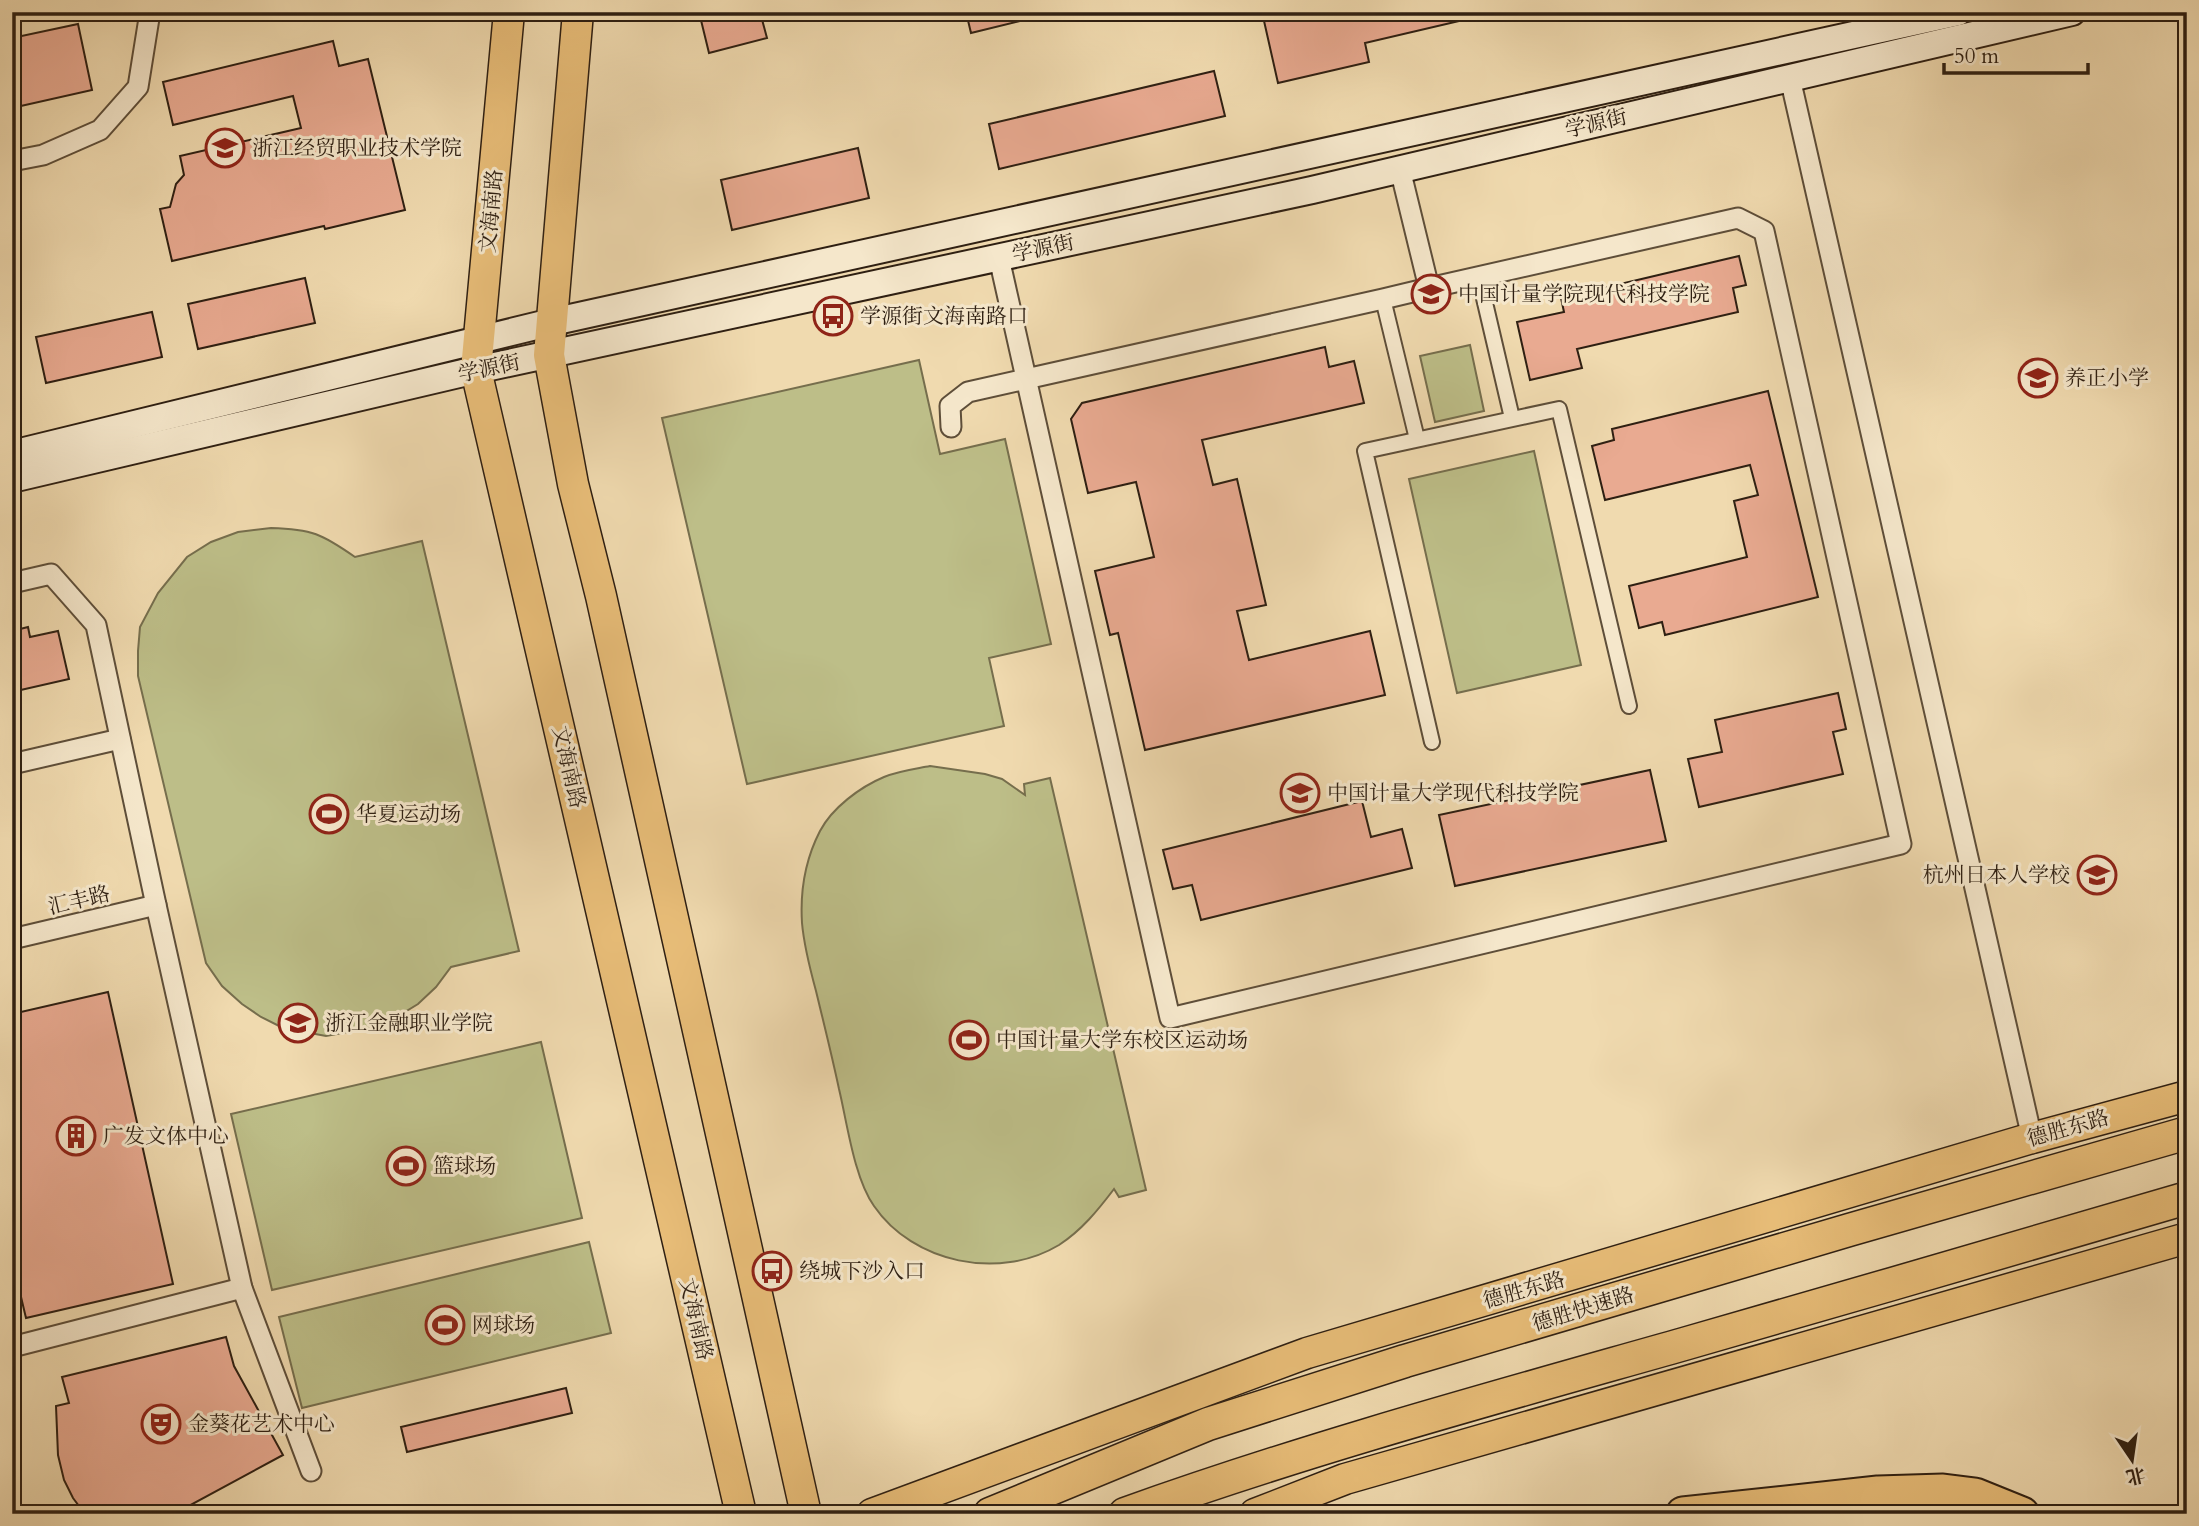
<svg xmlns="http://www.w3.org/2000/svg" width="2199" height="1526" font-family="Cardo,'Noto Serif SC',serif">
  <rect width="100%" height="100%" fill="#f0daaf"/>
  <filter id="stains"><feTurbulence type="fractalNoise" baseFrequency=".00286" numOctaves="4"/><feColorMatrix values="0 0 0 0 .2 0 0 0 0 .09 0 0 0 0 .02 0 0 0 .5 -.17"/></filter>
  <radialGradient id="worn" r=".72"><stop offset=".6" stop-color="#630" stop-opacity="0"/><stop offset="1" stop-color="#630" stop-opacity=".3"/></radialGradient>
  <!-- green -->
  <g fill="#bdbe88" stroke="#766e4d" stroke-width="2">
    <polygon points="1470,345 1484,411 1435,422 1420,356"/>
    <polygon points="919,360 940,454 1005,439 1051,644 989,658 1004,726 747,784 662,418"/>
    <polygon points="1534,451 1581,665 1457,693 1409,479"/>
    <path d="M271 528C312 529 322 534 355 557L422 541 519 951 451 967 436 987 418 1004 395 1018 370 1028 326 1036 283 1028 261 1017 242 1004 222 986 206 963 138 676V651L140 627 158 593 187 557 211 542 238 532Z"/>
    <path d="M930 766 985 774 1002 779 1025 795 1024 784 1050 778 1146 1190 1119 1197 1114 1189C1098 1210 1082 1230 1059 1245 999 1281 913 1263 874 1206 854 1178 847 1122 839 1089 832 1056 824 1024 816 991 810 969 804 946 802 923 800 891 805 860 820 831 832 808 860 787 884 777 898 771 915 769 930 766Z"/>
    <polygon points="541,1042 582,1218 272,1290 231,1114"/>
    <polygon points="589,1242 611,1333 302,1408 279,1317"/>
  </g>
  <!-- building -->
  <g fill="#e9aa91" stroke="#2e1f12" stroke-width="2">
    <polygon points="699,12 760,12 767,38 709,53"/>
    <polygon points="966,12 1031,12 1032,18 971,33"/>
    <polygon points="1262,12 1471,12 1472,18 1365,43 1369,62 1278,83"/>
    <polygon points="78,24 92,90 12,108 12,38"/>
    <polygon points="333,41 339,66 368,59 405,210 325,229 324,226 172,261 160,209 170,207 176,184 184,175 180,156 301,128 293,96 173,125 163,82"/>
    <polygon points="1214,71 1225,116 999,169 989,124"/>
    <polygon points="858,148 869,198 732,230 721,180"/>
    <polygon points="1739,256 1746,285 1733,288 1738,312 1577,349 1582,368 1530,380 1517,322 1564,312 1561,298"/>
    <polygon points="305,278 315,323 198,349 188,304"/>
    <polygon points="152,312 162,357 46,383 36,337"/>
    <polygon points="1325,347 1329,367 1354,361 1364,403 1202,440 1213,485 1237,479 1266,605 1237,611 1249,660 1370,631 1385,695 1145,750 1118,633 1110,635 1095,571 1154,557 1136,482 1088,493 1071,419 1082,403"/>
    <polygon points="1768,391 1818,597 1665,635 1662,622 1639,628 1629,586 1747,557 1734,501 1758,495 1750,465 1605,500 1592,446 1614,440 1612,429"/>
    <polygon points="28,627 30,637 58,631 69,679 12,692 12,631"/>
    <polygon points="1838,693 1846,729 1833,732 1843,774 1699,807 1688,759 1722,752 1715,720"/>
    <polygon points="1650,770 1666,841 1455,886 1439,815"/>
    <polygon points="1362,801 1371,837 1402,829 1412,868 1201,920 1192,885 1173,889 1163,850"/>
    <polygon points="108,992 173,1284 26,1318 12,1259 12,1014"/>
    <polygon points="226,1337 234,1366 283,1455 174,1514 85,1514 73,1498 64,1480 58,1455 56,1406 69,1403 62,1377"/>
    <polygon points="566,1388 572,1413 407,1452 401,1427"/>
  </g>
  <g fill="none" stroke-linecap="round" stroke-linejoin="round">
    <defs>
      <g id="pedestrian">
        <polyline points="1479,277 1512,418"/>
        <polyline points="1383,299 1417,439"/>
        <polyline points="1432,742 1365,451 1559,409 1629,706"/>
      </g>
      <g id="minor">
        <polyline points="1790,78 2032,1138"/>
        <polyline points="12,161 43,155 100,130 138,87 150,12"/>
        <polyline points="1400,169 1429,288"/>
        <polyline points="951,427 950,406 968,392 1026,379 1383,299 1429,288 1738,218 1764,231 1901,844 1170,1018 999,258"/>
        <polyline points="12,583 51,574 96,625 156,905 242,1288 311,1471"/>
        <polyline points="12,764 120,739"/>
        <polyline points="12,939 156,905"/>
        <polyline points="12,1347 242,1288"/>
      </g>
      <g id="secondary">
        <polyline points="12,454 552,322 1958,12"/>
        <polyline points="12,479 476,370 1312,190 2072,12"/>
      </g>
      <g id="primary">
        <polyline points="509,12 476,370 741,1514"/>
        <polyline points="578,12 549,355 573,484 601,596 806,1514"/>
        <polyline points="872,1514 1307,1353 2032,1138 2187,1096"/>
        <polyline points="1255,1514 1345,1479 2187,1238"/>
      </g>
      <g id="trunk">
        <polyline points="990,1514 1208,1424 1405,1361 1849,1230 2187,1133"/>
        <path d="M1125 1514C1309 1448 1497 1397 1684 1344 1852 1296 2019 1247 2187 1198"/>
      </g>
      <polyline id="motorway" points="1683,1514 1878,1493 1943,1491 1975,1495 2022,1514"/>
    </defs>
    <!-- pedestrian casing -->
    <use href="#pedestrian" stroke="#5e4e39" stroke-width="18"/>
    <!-- minor casing -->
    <use href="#minor" stroke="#5e4e39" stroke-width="23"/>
    <!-- secondary casing -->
    <use href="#secondary" stroke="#2e1f12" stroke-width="30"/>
    <!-- primary casing -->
    <use href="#primary" stroke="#2e1f12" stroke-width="33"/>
    <!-- trunk casing -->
    <use href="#trunk" stroke="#2e1f12" stroke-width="35"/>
    <!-- motorway casing -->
    <use href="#motorway" stroke="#2e1f12" stroke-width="37"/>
    <!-- pedestrian -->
    <use href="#pedestrian" stroke="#f5e7cb" stroke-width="14"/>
    <!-- minor -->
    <use href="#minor" stroke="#f5e7cb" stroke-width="19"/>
    <!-- secondary -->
    <use href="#secondary" stroke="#f5e7cb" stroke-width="26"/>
    <!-- primary -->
    <use href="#primary" stroke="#e8bd78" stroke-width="30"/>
    <!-- trunk -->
    <use href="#trunk" stroke="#e8bd78" stroke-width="32"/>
    <!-- motorway -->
    <use href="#motorway" stroke="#e8bd78" stroke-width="33"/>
  </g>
  <!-- icons -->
  <defs>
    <symbol id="university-ring" viewBox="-11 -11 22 22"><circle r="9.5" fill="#f5e7cb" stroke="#8f2418" stroke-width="1.5"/><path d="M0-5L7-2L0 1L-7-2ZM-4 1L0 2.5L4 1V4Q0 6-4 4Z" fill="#8f2418"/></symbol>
    <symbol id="school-ring" viewBox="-11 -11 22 22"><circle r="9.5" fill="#f5e7cb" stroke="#8f2418" stroke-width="1.5"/><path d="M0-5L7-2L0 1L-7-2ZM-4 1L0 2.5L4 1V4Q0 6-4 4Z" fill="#8f2418"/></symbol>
    <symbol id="bus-ring" viewBox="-11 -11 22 22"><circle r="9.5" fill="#f5e7cb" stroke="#8f2418" stroke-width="1.5"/><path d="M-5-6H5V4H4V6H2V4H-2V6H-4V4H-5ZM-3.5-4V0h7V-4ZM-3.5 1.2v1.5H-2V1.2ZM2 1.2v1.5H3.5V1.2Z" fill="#8f2418"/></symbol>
    <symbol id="stadium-ring" viewBox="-11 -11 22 22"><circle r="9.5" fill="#f5e7cb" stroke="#8f2418" stroke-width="1.5"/><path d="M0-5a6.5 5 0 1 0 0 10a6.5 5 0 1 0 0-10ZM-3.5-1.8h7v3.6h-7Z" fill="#8f2418"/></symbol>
    <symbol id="building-ring" viewBox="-11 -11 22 22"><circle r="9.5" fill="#f5e7cb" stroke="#8f2418" stroke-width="1.5"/><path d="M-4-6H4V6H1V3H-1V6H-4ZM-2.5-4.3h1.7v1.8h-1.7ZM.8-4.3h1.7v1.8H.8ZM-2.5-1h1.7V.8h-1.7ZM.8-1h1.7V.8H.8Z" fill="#8f2418"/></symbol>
    <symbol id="theatre-ring" viewBox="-11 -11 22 22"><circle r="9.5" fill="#f5e7cb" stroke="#8f2418" stroke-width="1.5"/><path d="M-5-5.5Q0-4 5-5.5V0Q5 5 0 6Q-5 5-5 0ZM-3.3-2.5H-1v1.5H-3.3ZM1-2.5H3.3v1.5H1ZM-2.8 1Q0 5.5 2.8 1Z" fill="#8f2418"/></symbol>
  </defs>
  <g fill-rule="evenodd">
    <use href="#university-ring" x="203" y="126" width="44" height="44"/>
    <use href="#school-ring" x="1409" y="272" width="44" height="44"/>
    <use href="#bus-ring" x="811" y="294" width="44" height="44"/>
    <use href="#school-ring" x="2016" y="356" width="44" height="44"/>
    <use href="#university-ring" x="1278" y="771" width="44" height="44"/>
    <use href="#stadium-ring" x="307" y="792" width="44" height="44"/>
    <use href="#school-ring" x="2075" y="853" width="44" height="44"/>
    <use href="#university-ring" x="276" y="1001" width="44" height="44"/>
    <use href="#stadium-ring" x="947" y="1018" width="44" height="44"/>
    <use href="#building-ring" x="54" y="1114" width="44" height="44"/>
    <use href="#stadium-ring" x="384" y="1144" width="44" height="44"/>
    <use href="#bus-ring" x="750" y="1249" width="44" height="44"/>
    <use href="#stadium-ring" x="423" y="1303" width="44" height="44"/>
    <use href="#theatre-ring" x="139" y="1402" width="44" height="44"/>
  </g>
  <g text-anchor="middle" stroke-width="6" stroke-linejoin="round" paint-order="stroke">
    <!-- street labels -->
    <g font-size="21" fill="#2e1f12" stroke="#f5e7cb">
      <text transform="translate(1596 123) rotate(-13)" y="7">学源街</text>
      <text transform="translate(491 211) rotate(-85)" y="7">文海南路</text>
      <text transform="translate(1043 248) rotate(-12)" y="7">学源街</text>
      <text transform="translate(489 368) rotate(-12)" y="7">学源街</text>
      <text transform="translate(569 767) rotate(77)" y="7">文海南路</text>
      <text transform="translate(79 900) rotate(-13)" y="7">汇丰路</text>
      <text transform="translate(2068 1128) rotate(-16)" y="7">德胜东路</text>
      <text transform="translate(1524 1290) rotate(-16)" y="7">德胜东路</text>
      <text transform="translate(1583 1309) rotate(-17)" y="7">德胜快速路</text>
      <text transform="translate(696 1319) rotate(77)" y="7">文海南路</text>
    </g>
    <!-- poi labels -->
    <g font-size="21" fill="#2e1f12" stroke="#f5e7cb" text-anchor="start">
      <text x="252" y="155">浙江经贸职业技术学院</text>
      <text x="1458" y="301">中国计量学院现代科技学院</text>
      <text x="860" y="323">学源街文海南路口</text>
      <text x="2065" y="385">养正小学</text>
      <text x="1327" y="800">中国计量大学现代科技学院</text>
      <text x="356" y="821">华夏运动场</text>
      <text x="2070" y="882" text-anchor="end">杭州日本人学校</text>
      <text x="325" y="1030">浙江金融职业学院</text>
      <text x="996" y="1047">中国计量大学东校区运动场</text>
      <text x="103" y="1143">广发文体中心</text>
      <text x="433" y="1173">篮球场</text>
      <text x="799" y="1278">绕城下沙入口</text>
      <text x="472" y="1332">网球场</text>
      <text x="188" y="1431">金葵花艺术中心</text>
    </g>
  </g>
  <!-- margin -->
  <rect width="2199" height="1526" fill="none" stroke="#f0daaf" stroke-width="42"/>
  <rect x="14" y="14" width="2171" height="1498" fill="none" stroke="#2e1f12" stroke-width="3.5"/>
  <rect x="21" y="21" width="2157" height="1484" fill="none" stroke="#2e1f12" stroke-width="2"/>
  <!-- north arrow -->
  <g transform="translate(2132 1460) rotate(167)" stroke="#f5e7cb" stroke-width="5" paint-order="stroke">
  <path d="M0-5L12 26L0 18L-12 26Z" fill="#2e1f12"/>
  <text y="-10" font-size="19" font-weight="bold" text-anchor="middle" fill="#2e1f12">北</text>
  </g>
  <!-- scale -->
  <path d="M1944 63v10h144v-10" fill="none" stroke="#2e1f12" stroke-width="3.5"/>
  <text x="1954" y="63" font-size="21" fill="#2e1f12" stroke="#f5e7cb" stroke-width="5" paint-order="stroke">50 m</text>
  <rect width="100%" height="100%" filter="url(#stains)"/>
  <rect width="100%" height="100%" fill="url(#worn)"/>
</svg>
